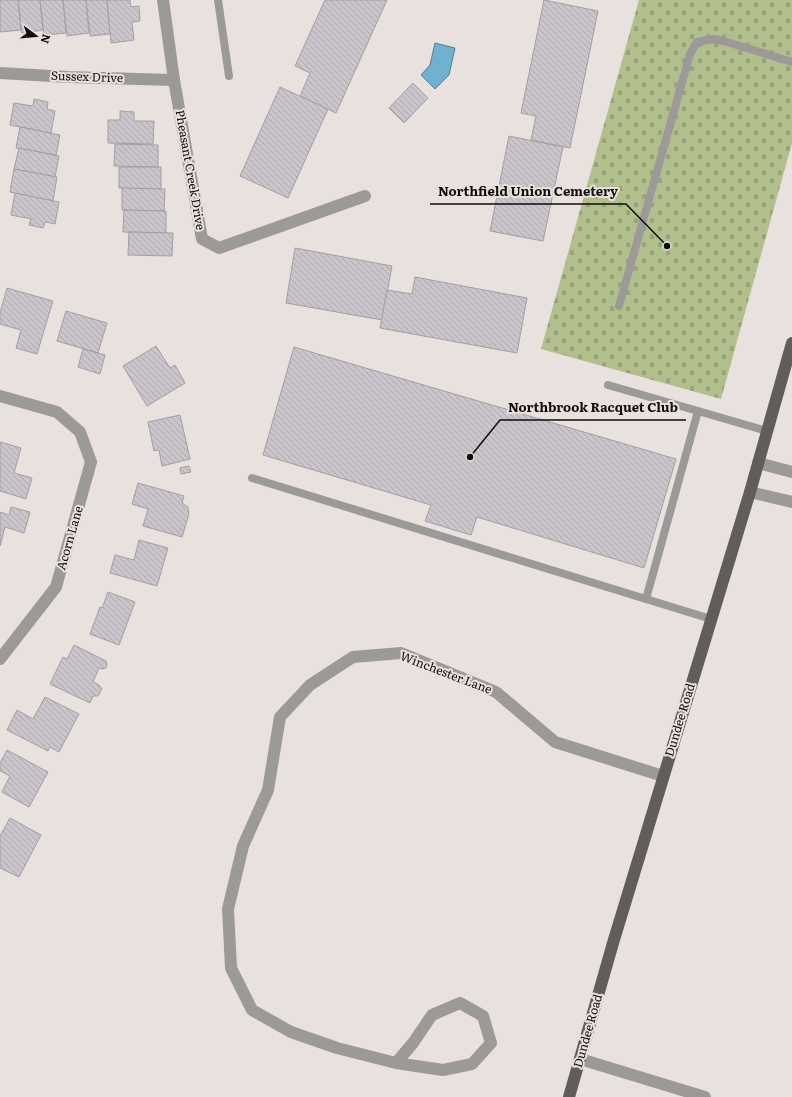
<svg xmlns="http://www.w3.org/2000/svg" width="792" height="1097" font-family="Literata,serif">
  <defs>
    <pattern id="cemetery-stones" width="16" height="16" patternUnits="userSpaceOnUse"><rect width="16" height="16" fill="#b1bf8c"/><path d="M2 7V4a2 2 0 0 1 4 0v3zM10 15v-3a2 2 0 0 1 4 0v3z" fill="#97a378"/></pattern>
    <pattern id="building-back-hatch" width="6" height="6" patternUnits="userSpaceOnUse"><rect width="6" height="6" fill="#c9c5cb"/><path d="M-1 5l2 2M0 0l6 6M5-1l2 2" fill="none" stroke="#aca8ad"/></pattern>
  </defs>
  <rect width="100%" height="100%" fill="#e9e1de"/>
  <!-- cemetery -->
  <polygon fill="url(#cemetery-stones)" points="639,0 792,0 792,143 721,399 541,349"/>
  <!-- water -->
  <polygon fill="#6fb1cf" stroke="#528094" points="435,43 455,48 449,75 435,89 421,75 430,65"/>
  <!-- building -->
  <g fill="url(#building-back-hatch)" stroke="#a29ea4">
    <polygon points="0,0 18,0 21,30 0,32"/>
    <polygon points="18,0 40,0 43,30 22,33"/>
    <polygon points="40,0 63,0 66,33 44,35"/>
    <polygon points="63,0 86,0 89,33 67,36"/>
    <polygon points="86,0 107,0 110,34 90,36"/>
    <polygon points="107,0 130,0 131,7 139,6 140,21 132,22 134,40 111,43"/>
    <polygon points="325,0 387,0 336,113 300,96 310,73 295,66"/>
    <polygon points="544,0 598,11 570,148 531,140 536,116 521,113"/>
    <polygon points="413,83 428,98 404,123 389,108"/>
    <polygon points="280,87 328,109 288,198 240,176"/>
    <polygon points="34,99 48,102 47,109 55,111 51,133 10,125 14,103 33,106"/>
    <polygon points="120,111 134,112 134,121 154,121 153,144 108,143 108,120 120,120"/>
    <polygon points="20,127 60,135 56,155 16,148"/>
    <polygon points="509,136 563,147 543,241 490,231"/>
    <polygon points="115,144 158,145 158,167 114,166"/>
    <polygon points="19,148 59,156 55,177 14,169"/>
    <polygon points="119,167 161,167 161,189 119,188"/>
    <polygon points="14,169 57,177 53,201 10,192"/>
    <polygon points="122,188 165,189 164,211 122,210"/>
    <polygon points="15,193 59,202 55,224 45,222 43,228 29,225 31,219 11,215"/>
    <polygon points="124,210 166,211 166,233 123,232"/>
    <polygon points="129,232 173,233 172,256 128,255"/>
    <polygon points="295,248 392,266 382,320 286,303"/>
    <polygon points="415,277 527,298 517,353 380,328 387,290 412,294"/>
    <polygon points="7,288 53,301 37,354 16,348 21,330 0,324 0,313"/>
    <polygon points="66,311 107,323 98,353 57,341"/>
    <polygon points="156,346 170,368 175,365 185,383 147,406 123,366"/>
    <polygon points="294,347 676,459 644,568 477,517 471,535 425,521 431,505 263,455"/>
    <polygon points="83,349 105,355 100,374 78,367"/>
    <polygon points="180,415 190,459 162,466 159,450 154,451 148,422"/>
    <polygon points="0,442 21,448 14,473 32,478 26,499 0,491"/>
    <polygon points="189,466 191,472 181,474 180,468"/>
    <polygon points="138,483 184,496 182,503 188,507 189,514 182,537 143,526 148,509 132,504"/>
    <polygon points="11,507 30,512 24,533 5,527 0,546 0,512 9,515"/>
    <polygon points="139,540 168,548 157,586 110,573 115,555 134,560"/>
    <polygon points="108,592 135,602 119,645 90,634 100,607 102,608"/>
    <polygon points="74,645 106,661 107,665 106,668 102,669 99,668 93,682 99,685 102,689 98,696 93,696 90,703 50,684 63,657 67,659"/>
    <polygon points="45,697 79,714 59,752 50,747 48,751 7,730 17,710 33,719"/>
    <polygon points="7,750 48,772 29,807 2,792 10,776 0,771 0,763"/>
    <polygon points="10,818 41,835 19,877 0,868 0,836"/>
  </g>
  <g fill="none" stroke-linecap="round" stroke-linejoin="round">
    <!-- lane -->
    <g stroke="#9c9a98" stroke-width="8">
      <polyline points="218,0 229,76"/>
      <polyline points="619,306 690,54 697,42 714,39 727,42 792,62"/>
      <polyline points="608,385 767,431"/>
      <polyline points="252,478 711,619"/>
      <polyline points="646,599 698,411"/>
    </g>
    <!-- street -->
    <g stroke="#9c9a98" stroke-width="12">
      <polyline points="163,0 174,80 202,239 219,248 365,196"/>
      <polyline points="0,73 68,77 174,80"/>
      <polyline points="0,396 57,412 80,432 91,462 56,587 0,659"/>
      <polyline points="758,463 792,472"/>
      <polyline points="750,492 792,502"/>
      <polyline points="580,1059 705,1097"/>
      <polyline points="396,1063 413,1043 432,1015 460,1003 483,1016 491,1043 472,1064 443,1070 396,1063 337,1048 291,1032 252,1010 231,968 228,909 243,846 268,790 280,717 310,685 353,657 401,653 496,692 555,742 663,776"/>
    </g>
    <!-- primary -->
    <polyline stroke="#615e5a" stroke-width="12" points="569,1097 613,943 750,492 792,343"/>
  </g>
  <g text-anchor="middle" stroke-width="4" stroke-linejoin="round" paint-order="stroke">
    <!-- street labels -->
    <g font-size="12" fill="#100d0c" stroke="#e9e1de">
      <text transform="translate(87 77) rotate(2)" y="4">Sussex Drive</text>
      <text transform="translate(190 170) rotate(80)" y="4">Pheasant Creek Drive</text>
      <text transform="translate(70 538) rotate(-74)" y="4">Acorn Lane</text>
      <text transform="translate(446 673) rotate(21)" y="4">Winchester Lane</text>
      <text transform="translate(680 720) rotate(-73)" y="4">Dundee Road</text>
      <text transform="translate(588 1031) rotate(-74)" y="4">Dundee Road</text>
    </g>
  </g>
  <!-- callouts -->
  <path fill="none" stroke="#100d0c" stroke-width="1.5" d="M667 246L626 204H430M470 457L500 420H686"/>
  <g fill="#100d0c" stroke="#e9e1de" stroke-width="1.5">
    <circle cx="667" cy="246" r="4"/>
    <circle cx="470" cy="457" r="4"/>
  </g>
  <g font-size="13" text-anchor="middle" font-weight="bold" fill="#100d0c" stroke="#e9e1de" stroke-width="4" stroke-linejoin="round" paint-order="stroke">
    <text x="528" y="196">Northfield Union Cemetery</text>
    <text x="593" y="412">Northbrook Racquet Club</text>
  </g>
  <!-- north arrow -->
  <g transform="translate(36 36) rotate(106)" stroke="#e9e1de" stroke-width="3" paint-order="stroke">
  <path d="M0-3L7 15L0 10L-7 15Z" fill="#100d0c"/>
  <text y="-6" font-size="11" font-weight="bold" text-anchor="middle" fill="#100d0c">N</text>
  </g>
</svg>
